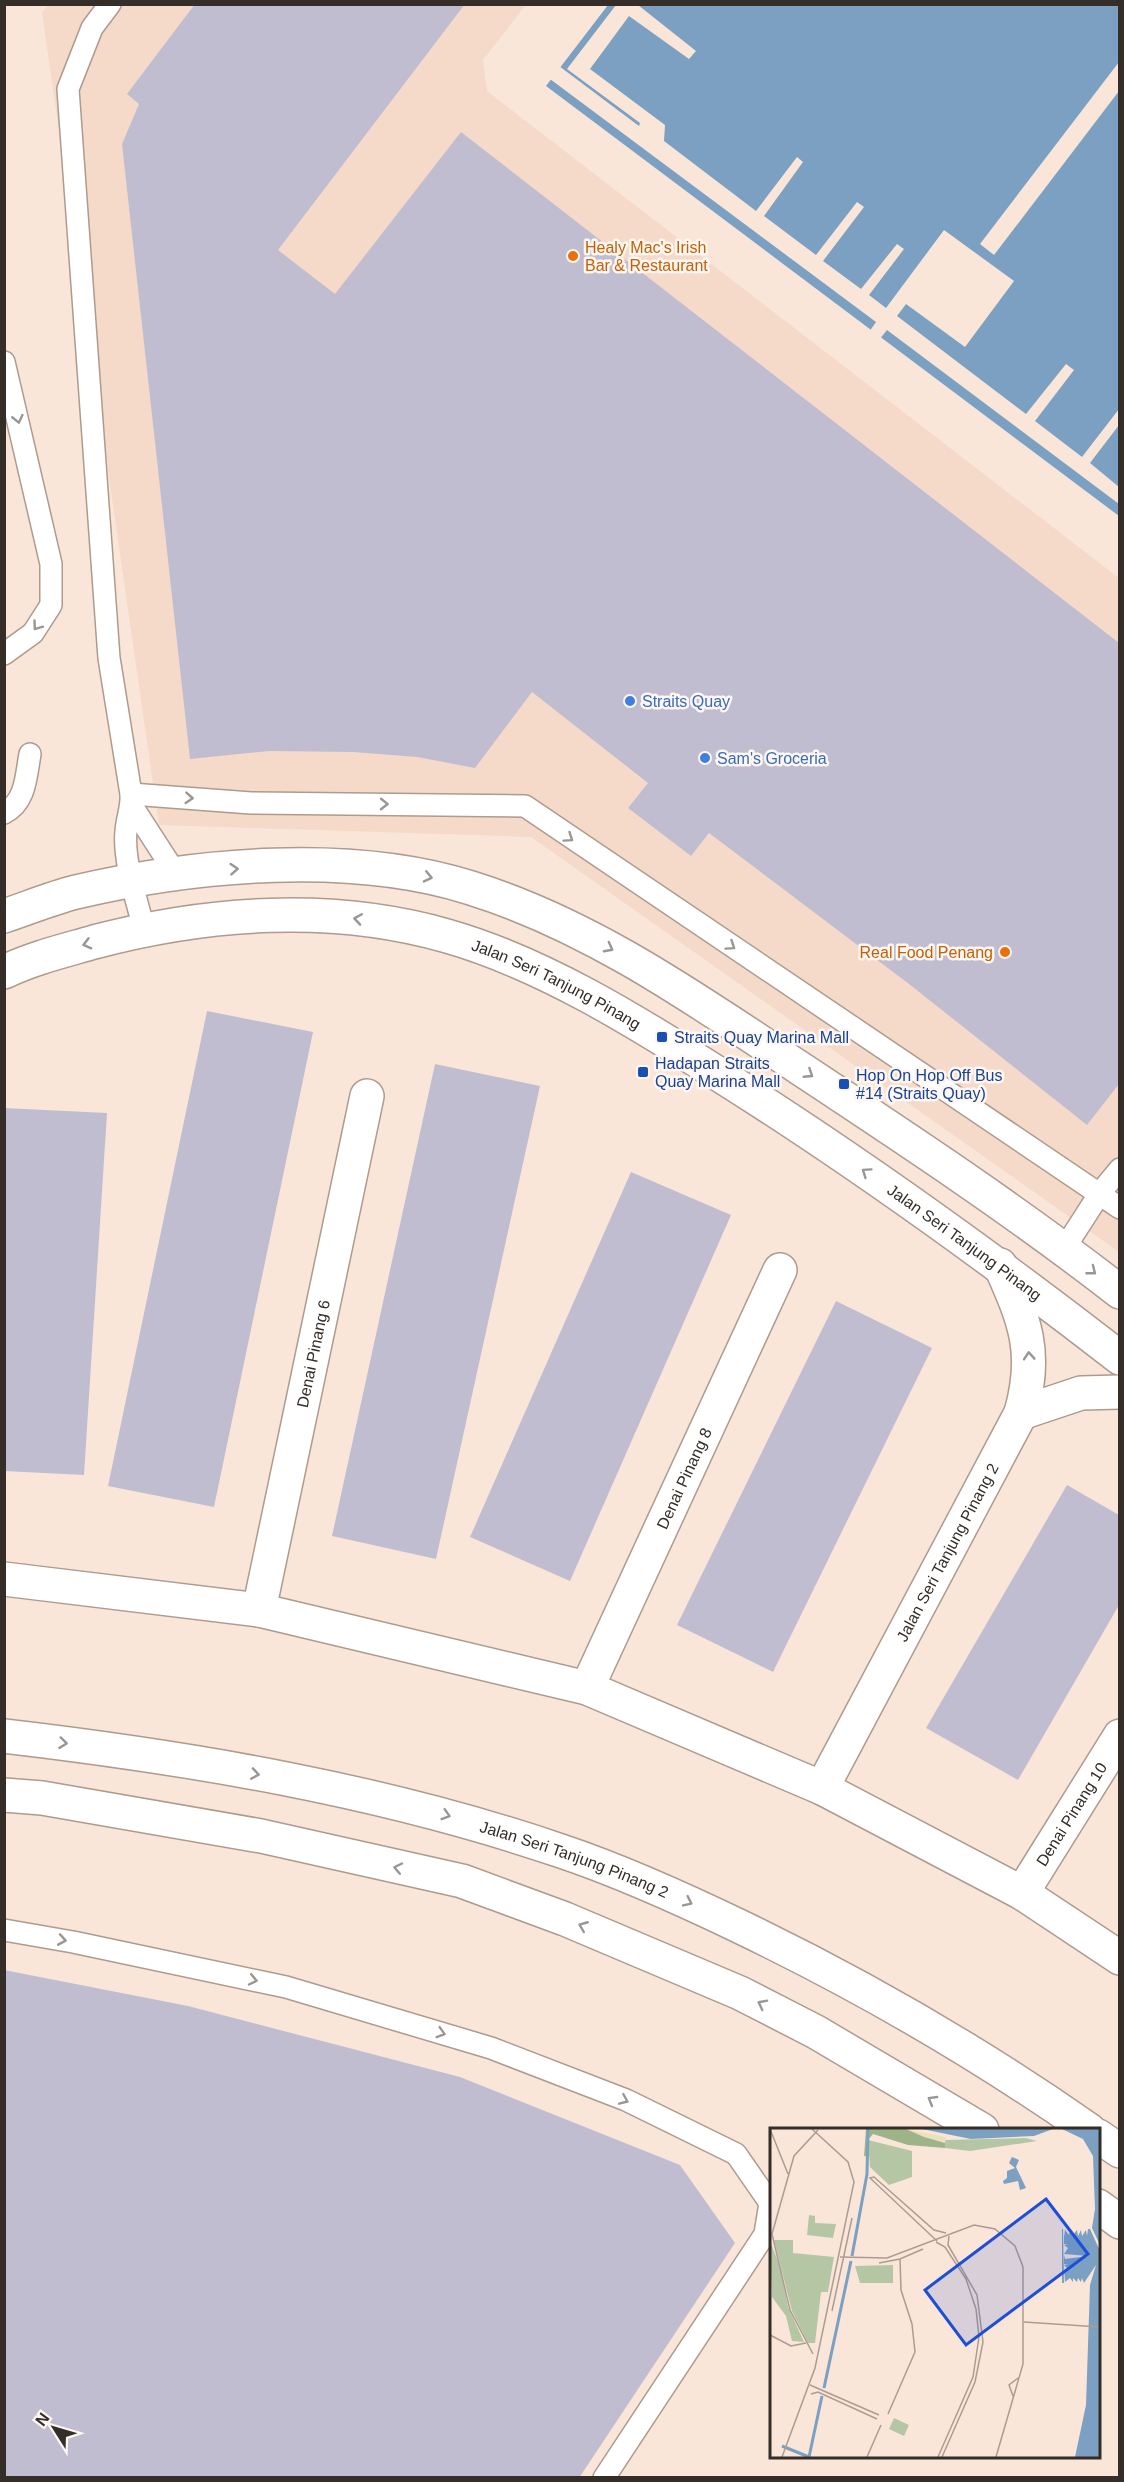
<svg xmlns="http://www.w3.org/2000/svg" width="1124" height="2482" font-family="Arial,sans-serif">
  <rect width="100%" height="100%" fill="#fae6d9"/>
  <!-- built -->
  <polygon fill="#f5dac9" points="49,4 526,5 483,60 487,91 1119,578 1119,1252 531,837 159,825 42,13"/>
  <!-- water -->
  <polygon fill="#7ba0c2" points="608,5 1119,5 1119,516 546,86"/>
  <!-- pier -->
  <g fill="#fae6d9">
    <polygon points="616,5 638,5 696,51 689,59 629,16 590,69 665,125 664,141 756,211 797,157 803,162 764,216 816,255 857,202 864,207 823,261 861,289 897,244 904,249 869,295 886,308 944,230 1014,281 965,347 906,304 897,316 1026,414 1066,364 1074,370 1035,421 1082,457 1119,409 1119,425 1090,463 1119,487 1119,504 887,330 879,340 869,332 876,322 550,79 559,66 639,126 640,123 567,69"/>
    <polygon points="1119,62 1119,91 994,255 980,244"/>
  </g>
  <!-- building -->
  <g fill="#c1bdd1">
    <polygon points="195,4 465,4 278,250 335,294 461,132 1119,643 1119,1084 1087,1125 909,984 709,833 691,856 628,808 648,783 532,692 475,768 417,757 353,752 269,751 190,759 122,144 139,104 127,94"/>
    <polygon points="207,1011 313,1032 214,1507 108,1486"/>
    <polygon points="435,1064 540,1086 436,1559 332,1536"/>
    <polygon points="4,1108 107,1113 84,1475 4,1471"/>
    <polygon points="631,1172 731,1215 570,1581 470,1537"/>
    <polygon points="836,1301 932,1348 773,1672 677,1625"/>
    <polygon points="1067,1485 1119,1515 1119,1605 1018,1780 926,1728"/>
    <polygon points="4,1970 188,2006 460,2077 680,2165 735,2243 579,2478 4,2478"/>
  </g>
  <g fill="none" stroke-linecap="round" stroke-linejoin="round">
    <defs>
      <g id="service">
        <path d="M110 4 92 28 68 89 109 658 131 794C132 807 127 818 126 831 123 860 137 901 144 929"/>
        <polyline points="4,362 51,564 51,605 33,633 4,654"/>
        <polyline points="131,794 251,803 525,806 1120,1208"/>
        <polyline points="132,806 176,874"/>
        <path d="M4 813C26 802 26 776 30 754"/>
        <polyline points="1064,1249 1100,1193 1120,1169"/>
        <polyline points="4,1930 73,1942 286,1987 491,2048 626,2100 736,2154 770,2203 765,2234 604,2478"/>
      </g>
      <g id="minor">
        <polyline points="1021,1413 1081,1393 1120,1392"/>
        <polyline points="4,1579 259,1610 587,1688 822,1788 1022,1893 1120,1958"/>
        <path id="s1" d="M259 1610 367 1096"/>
        <path id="s2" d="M587 1688 780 1270"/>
        <path id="s3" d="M822 1788 1021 1413C1038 1352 1025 1321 1000 1265"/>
        <path id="s4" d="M1022 1893 1120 1736"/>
      </g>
      <g id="tertiary">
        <path id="s5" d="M4 1736C192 1758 382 1790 561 1851 624 1872 685 1900 745 1929 865 1987 979 2053 1089 2130"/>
        <polyline points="4,1795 42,1798 261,1836 462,1881 565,1919 740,1993 816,2032 982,2130"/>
        <polyline points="1098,2136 1120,2151"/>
        <polyline points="1098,2206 1120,2222"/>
      </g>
      <g id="secondary">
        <path d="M4 916C28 908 52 898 76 892 196 864 351 850 471 888 590 925 694 998 798 1067 907 1139 1016 1211 1120 1292"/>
        <path id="s6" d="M4 972C33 958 63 951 94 942 207 912 332 903 447 936 542 963 637 1022 720 1075 858 1162 991 1258 1120 1358"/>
      </g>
    </defs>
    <!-- service casing -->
    <use href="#service" stroke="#ad9b8e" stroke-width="24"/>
    <!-- minor casing -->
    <use href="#minor" stroke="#ad9b8e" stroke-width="36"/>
    <!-- tertiary casing -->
    <use href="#tertiary" stroke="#ad9b8e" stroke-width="36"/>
    <!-- secondary casing -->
    <use href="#secondary" stroke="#ad9b8e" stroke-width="36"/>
    <!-- service -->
    <use href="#service" stroke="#fff" stroke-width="21"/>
    <!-- minor -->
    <use href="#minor" stroke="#fff" stroke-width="33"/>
    <!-- tertiary -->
    <use href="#tertiary" stroke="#fff" stroke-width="33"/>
    <!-- secondary -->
    <use href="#secondary" stroke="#fff" stroke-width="33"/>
  </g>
  <!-- one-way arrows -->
  <defs><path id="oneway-chevron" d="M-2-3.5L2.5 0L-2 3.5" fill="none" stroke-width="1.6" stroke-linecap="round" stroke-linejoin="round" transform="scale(1.5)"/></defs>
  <g stroke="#9a9694">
    <use href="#oneway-chevron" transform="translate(18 419) rotate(77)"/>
    <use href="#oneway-chevron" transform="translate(37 626) rotate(126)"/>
    <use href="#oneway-chevron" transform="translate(189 798) rotate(4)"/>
    <use href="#oneway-chevron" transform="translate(384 804) rotate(1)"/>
    <use href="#oneway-chevron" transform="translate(569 838) rotate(34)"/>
    <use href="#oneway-chevron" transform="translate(234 869) rotate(-4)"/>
    <use href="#oneway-chevron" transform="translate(428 877) rotate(13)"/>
    <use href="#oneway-chevron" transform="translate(358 919) rotate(-171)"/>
    <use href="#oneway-chevron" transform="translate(87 944) rotate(165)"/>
    <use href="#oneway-chevron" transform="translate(731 946) rotate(34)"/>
    <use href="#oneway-chevron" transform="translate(609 948) rotate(28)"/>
    <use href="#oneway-chevron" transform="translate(809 1074) rotate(33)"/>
    <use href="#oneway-chevron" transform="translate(866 1172) rotate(-145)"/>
    <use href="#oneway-chevron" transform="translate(1092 1271) rotate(38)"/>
    <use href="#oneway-chevron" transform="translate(1029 1356) rotate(-94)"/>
    <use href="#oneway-chevron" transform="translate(63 1743) rotate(7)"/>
    <use href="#oneway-chevron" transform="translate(255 1774) rotate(9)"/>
    <use href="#oneway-chevron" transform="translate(446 1815) rotate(17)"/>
    <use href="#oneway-chevron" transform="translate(398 1868) rotate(-168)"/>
    <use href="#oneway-chevron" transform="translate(688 1902) rotate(26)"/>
    <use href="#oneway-chevron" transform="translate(583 1926) rotate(-158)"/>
    <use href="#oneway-chevron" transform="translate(62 1940) rotate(10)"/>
    <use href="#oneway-chevron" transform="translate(253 1980) rotate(12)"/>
    <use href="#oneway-chevron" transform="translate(762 2004) rotate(-153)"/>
    <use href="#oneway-chevron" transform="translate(441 2033) rotate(17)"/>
    <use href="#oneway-chevron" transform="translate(624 2100) rotate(23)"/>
    <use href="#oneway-chevron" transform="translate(932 2100) rotate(-150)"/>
  </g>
  <!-- markers -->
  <g fill="#e8710a" stroke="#fef6f1" stroke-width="2">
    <circle cx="573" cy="256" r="6"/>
    <circle cx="1005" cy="952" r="6"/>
  </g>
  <g fill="#3f7fe0" stroke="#fef6f1" stroke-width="2">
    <circle cx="630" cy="701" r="6"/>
    <circle cx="705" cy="758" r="6"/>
  </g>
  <g fill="#1a4fb4" stroke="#fef6f1" stroke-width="2">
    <rect x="656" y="1031" width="12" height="12" rx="3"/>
    <rect x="637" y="1066" width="12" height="12" rx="3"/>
    <rect x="838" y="1078" width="12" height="12" rx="3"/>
  </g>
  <g text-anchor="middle" stroke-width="5" stroke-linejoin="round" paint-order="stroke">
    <!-- food labels -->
    <g font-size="16" fill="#c56008" stroke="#fef6f1" text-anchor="start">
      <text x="585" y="253">Healy Mac's Irish<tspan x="585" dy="18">Bar &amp; Restaurant</tspan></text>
      <text x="993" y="958" text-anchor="end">Real Food Penang</text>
    </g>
    <!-- shop labels -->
    <g font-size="16" fill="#366cbe" stroke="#fef6f1" text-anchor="start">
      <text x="642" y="707">Straits Quay</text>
      <text x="717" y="764">Sam's Groceria</text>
    </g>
    <!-- street labels -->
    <g font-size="16" fill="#342d28" stroke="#fef6f1">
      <text dy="6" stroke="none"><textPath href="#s6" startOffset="572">Jalan Seri Tanjung Pinang</textPath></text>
      <text dy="6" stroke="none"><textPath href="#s6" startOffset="1056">Jalan Seri Tanjung Pinang</textPath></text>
      <text dy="6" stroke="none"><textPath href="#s1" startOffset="262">Denai Pinang 6</textPath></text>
      <text dy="6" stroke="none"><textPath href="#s2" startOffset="231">Denai Pinang 8</textPath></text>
      <text dy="6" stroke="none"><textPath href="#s3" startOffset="267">Jalan Seri Tanjung Pinang 2</textPath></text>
      <text dy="6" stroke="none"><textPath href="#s4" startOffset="93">Denai Pinang 10</textPath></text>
      <text dy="6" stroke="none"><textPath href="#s5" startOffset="585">Jalan Seri Tanjung Pinang 2</textPath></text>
    </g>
    <!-- transit labels -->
    <g font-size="16" fill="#164399" stroke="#fef6f1" text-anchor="start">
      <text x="674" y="1043">Straits Quay Marina Mall</text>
      <text x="655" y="1069">Hadapan Straits<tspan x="655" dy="18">Quay Marina Mall</tspan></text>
      <text x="856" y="1081">Hop On Hop Off Bus<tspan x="856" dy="18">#14 (Straits Quay)</tspan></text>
    </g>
  </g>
  <!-- overview -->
  <g transform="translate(770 2128)">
    <rect width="330" height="330" fill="#fae6d9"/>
    <path d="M256 10 267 13 200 23 175 20V12ZM98 12 142 23V49L119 57 100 39ZM39 87 45 88V95L66 96 63 110 37 107ZM4 112H23V125L64 129 58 164H51L45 215H38L22 183ZM0 113 11 141 18 179 34 214 22 213 16 188 2 169ZM123 137V155H90L85 138ZM124 290 139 297 134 308 119 301Z" fill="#b4c6a3"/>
    <path d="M96 1H136L175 15V20L138 17 103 6 98 12 99 29 94 28Z" fill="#9db489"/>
    <path d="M136 1 176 9 175 15 154 9Z" fill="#ebe1bc"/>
    <path d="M152 1H283L264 8 201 11ZM292 1H330V117L322 100 325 81 323 28 313 11ZM242 29 249 32 246 39 256 60 250 62 248 53 234 56 233 53 237 50V43L245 40 239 35ZM292 101H320L330 123V329H305L316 277 320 157 326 137 314 155H292Z" fill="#7ba0c2"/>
    <path d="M293 101H318L317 108 316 102 312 108 311 102 308 108 307 102 303 107 300 102 299 107 295 102 294 109V116H298L294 117 298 120 294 126 318 128 295 131 294 127V136L298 137H294L298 141 294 142 295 154 300 150 303 154V150L307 154 308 150 311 154 312 150 314 155H294Z" fill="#fae6d9"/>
    <path fill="none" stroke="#7ba0c2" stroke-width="3" d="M82 128 97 46 98 1M54 260 81 133M12 318 39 329M39 329 52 268"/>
    <path fill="none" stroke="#ab9c92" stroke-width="1.5" d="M0 1 18 46M167 113 100 50 104 49 164 102 176 105M166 114 175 119 196 151 206 181 209 209 203 249 168 329M70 129 117 130 204 97 225 101 245 118 253 139V236L226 329M109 135 130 131 153 121M62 183 82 90M254 194 330 199M0 207 21 218 36 215M43 226 20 182 2 106 24 28 48 2M40 257 109 287M41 266 48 264 107 291M243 268 239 257 248 250M118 286 145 224 142 196 131 162 130 131M12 329 45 240 84 54 78 34 42 1M97 329 111 297M172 329 205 254 213 214 207 167 178 117 179 108"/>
    <path fill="#1d4ed8" fill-opacity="0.15" stroke="#1d4ed8" stroke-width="3" d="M276 71 318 126 196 217 155 162Z"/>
    <rect width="330" height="330" fill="none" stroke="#342d28" stroke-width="3"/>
  </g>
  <!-- border -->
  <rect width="1124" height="2482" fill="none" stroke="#342d28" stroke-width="12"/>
  <!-- north arrow -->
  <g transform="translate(54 2428) rotate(307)" stroke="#fef6f1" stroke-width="4.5" paint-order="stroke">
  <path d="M0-4.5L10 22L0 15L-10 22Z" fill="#342d28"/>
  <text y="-9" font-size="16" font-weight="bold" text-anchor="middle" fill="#342d28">N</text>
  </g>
</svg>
